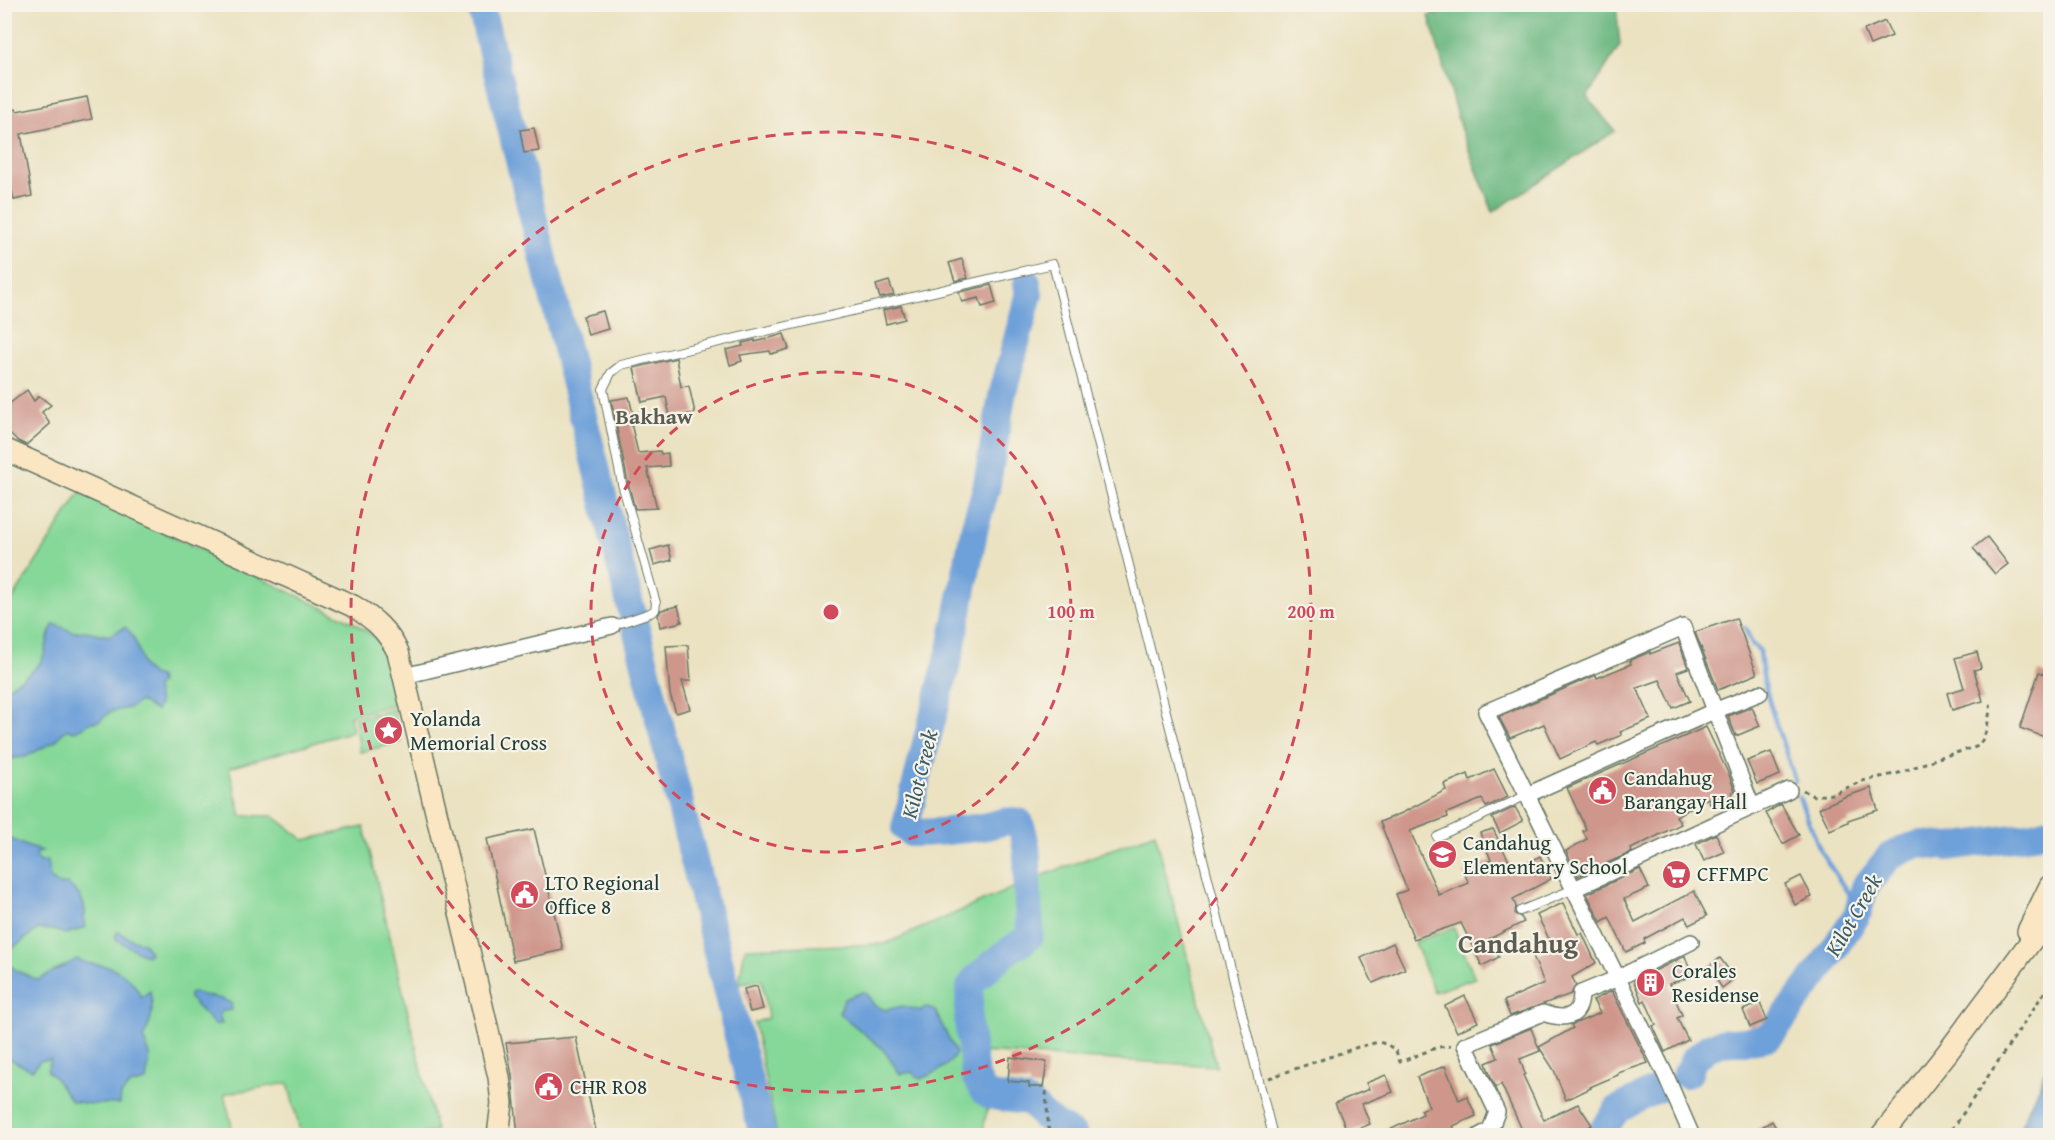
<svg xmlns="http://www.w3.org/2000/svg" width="2055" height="1140" font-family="'Gentium Book Plus',serif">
  <rect width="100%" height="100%" fill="#f7f3e8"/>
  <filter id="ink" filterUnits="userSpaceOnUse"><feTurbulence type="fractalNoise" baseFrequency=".0167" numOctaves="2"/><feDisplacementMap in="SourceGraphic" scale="12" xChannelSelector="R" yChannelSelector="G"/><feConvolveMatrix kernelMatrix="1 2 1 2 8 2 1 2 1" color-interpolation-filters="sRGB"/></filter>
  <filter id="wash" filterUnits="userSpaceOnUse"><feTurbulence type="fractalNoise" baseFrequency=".008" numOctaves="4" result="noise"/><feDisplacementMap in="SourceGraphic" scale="24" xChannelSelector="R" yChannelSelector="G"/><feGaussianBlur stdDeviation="1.35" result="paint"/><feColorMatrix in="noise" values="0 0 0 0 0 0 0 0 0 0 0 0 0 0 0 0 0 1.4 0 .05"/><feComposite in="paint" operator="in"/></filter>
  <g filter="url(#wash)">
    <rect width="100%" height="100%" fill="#ebe2c1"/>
    <!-- green -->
    <g fill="#86d899" stroke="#528a66" stroke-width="1.5">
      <polygon points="80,492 353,622 376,638 391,665 394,704 350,716 353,731 229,768 241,816 273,816 304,840 364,827 436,1131 416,1136 301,1135 288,1083 224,1094 234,1135 5,1135 4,613"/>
      <polygon points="393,709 401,742 360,752 355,718"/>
      <polygon points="1155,833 1216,1066 980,1052 978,1021 980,985 1037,944 1041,931 1036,878"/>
      <path d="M1017 886 1020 929 963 977C953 1005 963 1070 973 1098L988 1106 982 1135H777L754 1023 768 1018 762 980 739 983 745 948 885 944Z"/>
      <polygon points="1454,928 1475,978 1434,992 1415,942"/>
    </g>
    <!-- forest -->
    <polygon fill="#6cb881" stroke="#467a5a" stroke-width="1.5" points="1452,5 1616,5 1620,45 1587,97 1615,131 1493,212 1461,130 1429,16"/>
    <!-- water -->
    <g fill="#6ea0d9" stroke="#466e86" stroke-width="1.5">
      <path d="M54 624 73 632 86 631 109 636 125 627C137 637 139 653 143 667L152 675 159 677 160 684 156 687 159 705 156 711 140 701 132 707 110 712 99 721 92 722 75 731 67 730 62 733 56 741 25 757 14 758 7 761 4 759 5 690C17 680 39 671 44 655 48 644 47 634 54 624Z"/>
      <path d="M11 839 26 846 42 851 36 854 37 859 41 862 47 861 50 878 59 885 67 884C77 891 85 900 85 913 84 920 83 921 86 927L66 934 53 930 38 929 5 954V840Z"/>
      <path d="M118 932 133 940 144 943 150 953 147 956C143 954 120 942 116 939V934Z"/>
      <path d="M77 959C89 966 92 963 105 966 121 969 135 982 141 997L150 991C154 1010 152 1021 143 1038L150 1055 146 1081 130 1085 121 1095 120 1104H91L71 1101 54 1077 47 1071 51 1059 40 1061 32 1070 9 1059 5 1061V962L19 972 38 980Z"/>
      <path d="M863 992 866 993 874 1005 885 1010 903 1006 921 1011 925 1007 930 1008 935 1011 956 1053C950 1066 934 1074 920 1079L912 1072 900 1074 883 1049 839 1013 844 999Z"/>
      <polygon points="193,993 222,999 231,1003 232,1010 223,1011 219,1014 222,1024 215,1025 189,998 189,994"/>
      <polygon points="2050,1061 2050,1135 2022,1135 2020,1128"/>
    </g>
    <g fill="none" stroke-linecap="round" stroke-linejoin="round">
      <!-- stream -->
      <g stroke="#6ea0d9" stroke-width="4.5">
        <path d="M1745 628 1752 644 1760 651C1763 697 1782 737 1795 781"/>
        <polyline points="1799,797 1821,852 1859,910"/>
      </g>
      <!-- river -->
      <g stroke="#6ea0d9" stroke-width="28">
        <polyline points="480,4 763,1136"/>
        <path d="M1027 283 1029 294 1002 396 986 489 975 526 951 649 927 739 905 828 911 833C935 833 958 830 982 827 994 825 1006 819 1019 822 1031 846 1026 878 1028 904 1028 915 1032 927 1029 937L1004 954 974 980 970 987 968 1022 975 1076 983 1091 991 1096 1025 1101 1032 1104 1043 1116 1074 1136"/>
        <polyline points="1686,1074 1689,1073 1693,1060 1709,1047 1720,1043 1757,1040 1770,1036 1819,971 1857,915 1865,887 1889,857 1901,850 1921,844 1949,847 2034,835 2050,830"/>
        <polyline points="1598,1136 1618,1109 1663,1086"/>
      </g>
    </g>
    <g id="blocks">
      <!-- building -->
      <g fill="#cf978c">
        <polygon points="1885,21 1892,36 1870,45 1864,30"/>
        <polygon points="87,97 92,119 21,134 32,196 14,200 4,151 4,111 16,109 17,111"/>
        <polygon points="534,128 539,151 524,153 520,130"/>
        <polygon points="962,259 968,278 955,281 949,263"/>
        <polygon points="889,281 894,295 880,298 876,285"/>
        <polygon points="991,285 996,303 982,307 979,298 962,302 959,292"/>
        <polygon points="901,306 905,319 886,324 883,310"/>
        <polygon points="603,311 608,329 588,335 583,316"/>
        <polygon points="784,334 789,349 771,354 770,351 740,355 742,361 730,365 726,350 743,346 742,343 755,340 755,342"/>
        <polygon points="676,358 681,387 689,386 695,413 670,417 666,397 642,402 634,368"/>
        <polygon points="27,390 34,401 39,396 51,405 42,412 50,424 26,445 18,441 4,428 4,408"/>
        <polygon points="629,397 635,422 631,423 638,453 660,451 661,454 668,453 669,466 647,468 657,508 635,509 628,483 611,400"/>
        <polygon points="1987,537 2008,564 1995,574 1973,548"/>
        <polygon points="668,545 672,560 654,565 650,550"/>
        <polygon points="678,606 682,622 660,627 658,615 661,610"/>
        <polygon points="1736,618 1757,674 1718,690 1695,632"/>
        <polygon points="1679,643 1688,668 1677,672 1690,701 1673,708 1660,680 1637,688 1651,719 1620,732 1622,735 1598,745 1596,742 1560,759 1544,724 1510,738 1499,717 1596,675 1597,678 1631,664 1630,660 1650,652 1650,654"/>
        <polygon points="688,645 691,681 682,681 690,709 676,713 670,694 666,646"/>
        <polygon points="1977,652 1981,668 1974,670 1983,701 1952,710 1947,693 1964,688 1955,658"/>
        <polygon points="2039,672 2050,676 2050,739 2020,728"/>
        <polygon points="1752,707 1760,726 1736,736 1728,716"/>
        <polygon points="1706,727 1729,775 1735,791 1732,792 1733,796 1710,805 1708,798 1676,816 1681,824 1631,849 1632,852 1578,876 1566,851 1587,839 1583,831 1586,829 1567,788"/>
        <polygon points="1771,752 1780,775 1757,784 1747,761"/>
        <polygon points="1494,769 1508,797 1486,807 1482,799 1447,813 1448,817 1410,831 1439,895 1469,883 1464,873 1491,860 1480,833 1493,829 1514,871 1540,856 1551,879 1513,899 1516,906 1515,914 1521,917 1524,922 1489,939 1499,957 1482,966 1461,923 1414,939 1396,894 1407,890 1380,822 1402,813 1446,790 1444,784 1468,774 1470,780"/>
        <polygon points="1871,788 1878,810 1848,820 1848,822 1830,830 1819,808 1844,797"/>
        <polygon points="1781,804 1799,835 1783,844 1766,813"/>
        <polygon points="1515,807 1523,821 1500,833 1492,818"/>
        <polygon points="534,829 563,950 513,961 487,839"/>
        <polygon points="1716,834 1724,852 1704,861 1696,844"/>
        <polygon points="1640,869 1649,888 1624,899 1635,922 1694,891 1707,916 1689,925 1685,917 1644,939 1645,943 1626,952 1609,917 1601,922 1587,894"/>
        <polygon points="1801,876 1812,897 1795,905 1785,884"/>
        <polygon points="1563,903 1578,934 1582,933 1596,963 1572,977 1576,985 1571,994 1510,1016 1504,1001 1544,983 1533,956 1553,947 1537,915"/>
        <polygon points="1393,943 1405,969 1373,983 1361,958"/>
        <polygon points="1685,956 1692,976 1669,984 1682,1015 1677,1018 1688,1040 1665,1052 1653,1026 1656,1025 1645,1000 1642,1002 1634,981"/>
        <polygon points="1720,958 1735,978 1722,988 1708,967"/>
        <polygon points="757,986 763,1009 750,1012 744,989"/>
        <polygon points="1612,991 1648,1063 1618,1073 1618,1075 1590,1087 1591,1088 1566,1100 1554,1070 1539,1047 1573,1028 1571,1025 1600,1013 1593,1000"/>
        <polygon points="1465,996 1478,1022 1457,1032 1445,1006"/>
        <polygon points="1760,1003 1767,1020 1750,1027 1743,1010"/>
        <polygon points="1531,1028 1540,1051 1520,1059 1525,1074 1523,1075 1544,1120 1578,1104 1592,1125 1575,1136 1525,1136 1501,1084 1496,1087 1492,1080 1486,1063 1498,1058 1492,1044"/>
        <polygon points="576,1037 596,1131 577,1136 518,1136 512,1075 506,1043"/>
        <polygon points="1010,1057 1047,1062 1043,1087 1029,1087 1029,1083 1008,1081"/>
        <polygon points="1445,1066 1459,1100 1467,1096 1476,1116 1453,1126 1458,1136 1377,1136 1423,1114 1421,1110 1429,1107 1417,1077"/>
        <polygon points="1386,1075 1393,1092 1362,1104 1370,1124 1348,1133 1335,1103 1369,1089 1366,1083"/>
        <polygon points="1772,1121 1781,1136 1746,1136"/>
      </g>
    </g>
  </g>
  <g filter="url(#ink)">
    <use href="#blocks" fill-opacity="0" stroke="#667765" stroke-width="1.5"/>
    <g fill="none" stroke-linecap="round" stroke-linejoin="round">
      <defs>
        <g id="lane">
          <polyline points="612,626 650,613 655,610 656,603 622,484 603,389 611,373 621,365 1053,264 1273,1136"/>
          <polyline points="1437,837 1527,795"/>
          <polyline points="1520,911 1574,889"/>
        </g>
        <g id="street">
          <polyline points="404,676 612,626"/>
          <polyline points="1527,795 1714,711 1760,693"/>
          <polyline points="1574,889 1789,790"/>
          <path d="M1479 1136 1490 1130 1497 1112 1465 1045 1543 1013C1563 1020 1581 1020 1581 993L1618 978 1691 942"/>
          <polyline points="1692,1136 1666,1076 1486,712 1683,627 1752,807"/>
        </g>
        <g id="secondary">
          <path d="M4 449 353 606C374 619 387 630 398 652L499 1077 502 1103 498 1136"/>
          <polyline points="2028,931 2050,886"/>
          <polyline points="1881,1136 1947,1053 2050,916"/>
        </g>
      </defs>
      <!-- lane casing -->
      <use href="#lane" stroke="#667765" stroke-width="10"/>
      <!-- street casing -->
      <use href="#street" stroke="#667765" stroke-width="18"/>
      <!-- secondary casing -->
      <use href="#secondary" stroke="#667765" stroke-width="24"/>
      <!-- path -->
      <g stroke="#667765" stroke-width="3" stroke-dasharray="4.5 4.5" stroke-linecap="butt">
        <path d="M1803 790 1813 796 1833 794 1862 781 1899 773 1938 758 1976 747C1988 739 1989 714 1991 701"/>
        <polyline points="1269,1078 1358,1047 1379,1042 1388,1045 1396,1051 1400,1062 1438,1047 1451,1046"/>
        <polyline points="1046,1091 1049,1136"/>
        <polyline points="1945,1136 1956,1124 2050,984"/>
      </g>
      <!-- lane -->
      <use href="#lane" stroke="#fff" stroke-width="8"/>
      <!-- street -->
      <use href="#street" stroke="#fff" stroke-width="15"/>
      <!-- secondary -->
      <use href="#secondary" stroke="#fbe6c4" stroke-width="21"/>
    </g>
  </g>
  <!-- distance rings -->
  <g fill="none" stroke="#d1495b" stroke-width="3" stroke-dasharray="10 8">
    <circle cx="831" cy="612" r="240"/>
    <circle cx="831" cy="612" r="480"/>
  </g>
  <!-- icons -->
  <defs>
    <symbol id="sight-disc" viewBox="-11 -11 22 22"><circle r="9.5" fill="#d1495b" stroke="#f7f3e8"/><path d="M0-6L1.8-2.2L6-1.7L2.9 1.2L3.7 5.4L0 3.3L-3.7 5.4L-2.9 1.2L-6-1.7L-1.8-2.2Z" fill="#fff"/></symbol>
    <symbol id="civic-disc" viewBox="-11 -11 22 22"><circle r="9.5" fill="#d1495b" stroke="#f7f3e8"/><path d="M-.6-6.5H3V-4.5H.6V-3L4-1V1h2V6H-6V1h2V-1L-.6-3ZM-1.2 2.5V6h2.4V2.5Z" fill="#fff"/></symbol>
    <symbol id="school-disc" viewBox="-11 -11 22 22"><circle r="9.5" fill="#d1495b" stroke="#f7f3e8"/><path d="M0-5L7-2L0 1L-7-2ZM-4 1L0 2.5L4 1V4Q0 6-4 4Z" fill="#fff"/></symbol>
    <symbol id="supermarket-disc" viewBox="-11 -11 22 22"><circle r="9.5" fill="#d1495b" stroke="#f7f3e8"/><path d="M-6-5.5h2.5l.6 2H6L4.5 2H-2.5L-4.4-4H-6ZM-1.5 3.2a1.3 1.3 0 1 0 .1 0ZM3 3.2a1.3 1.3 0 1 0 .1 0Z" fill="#fff"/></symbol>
    <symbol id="building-disc" viewBox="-11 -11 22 22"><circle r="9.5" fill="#d1495b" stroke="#f7f3e8"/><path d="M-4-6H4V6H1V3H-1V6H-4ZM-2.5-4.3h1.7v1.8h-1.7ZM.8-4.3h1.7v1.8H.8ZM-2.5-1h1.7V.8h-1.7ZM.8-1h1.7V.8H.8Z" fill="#fff"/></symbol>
  </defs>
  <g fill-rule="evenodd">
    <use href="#sight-disc" x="372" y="714" width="33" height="33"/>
    <use href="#civic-disc" x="1586" y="774" width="33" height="33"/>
    <use href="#school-disc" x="1426" y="838" width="33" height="33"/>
    <use href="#supermarket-disc" x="1660" y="858" width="33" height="33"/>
    <use href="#civic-disc" x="508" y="878" width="33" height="33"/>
    <use href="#building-disc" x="1634" y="966" width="33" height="33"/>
    <use href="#civic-disc" x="532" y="1070" width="33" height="33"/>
  </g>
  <g text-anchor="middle" stroke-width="4.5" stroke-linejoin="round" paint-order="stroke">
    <!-- poi labels -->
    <g font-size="21" fill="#1f3d34" stroke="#f7f3e8" text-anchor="start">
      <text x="410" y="726">Yolanda<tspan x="410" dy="24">Memorial Cross</tspan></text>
      <text x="1624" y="785">Candahug<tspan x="1624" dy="24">Barangay Hall</tspan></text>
      <text x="1463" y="850">Candahug<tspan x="1463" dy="24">Elementary School</tspan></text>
      <text x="1697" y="881">CFFMPC</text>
      <text x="545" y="890">LTO Regional<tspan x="545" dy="24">Office 8</tspan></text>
      <text x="1672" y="978">Corales<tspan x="1672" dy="24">Residense</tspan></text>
      <text x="570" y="1094">CHR RO8</text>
    </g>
    <!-- neighbourhood labels -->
    <g font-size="22" font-weight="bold" fill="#5d5c53" stroke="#f7f3e8">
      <text x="654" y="424">Bakhaw</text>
    </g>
    <!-- water labels -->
    <g font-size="22" font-style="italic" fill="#375b66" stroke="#f7f3e8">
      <text transform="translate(919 774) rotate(-76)" y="8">Kilot Creek</text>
      <text transform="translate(1853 915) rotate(-60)" y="8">Kilot Creek</text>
    </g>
    <!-- district labels -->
    <g font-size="27" font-weight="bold" fill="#5d5c53" stroke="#f7f3e8">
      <text x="1518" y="953">Candahug</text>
    </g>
  </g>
  <circle cx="831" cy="612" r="9" fill="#d1495b" stroke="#f7f3e8" stroke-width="3"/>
  <g font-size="18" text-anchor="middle" font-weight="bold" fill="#d1495b" stroke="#f7f3e8" stroke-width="4.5" stroke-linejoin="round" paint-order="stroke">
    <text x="1071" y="618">100 m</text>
    <text x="1311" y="618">200 m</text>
  </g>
  <!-- margin -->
  <rect width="2055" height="1140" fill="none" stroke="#f7f3e8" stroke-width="24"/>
</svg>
